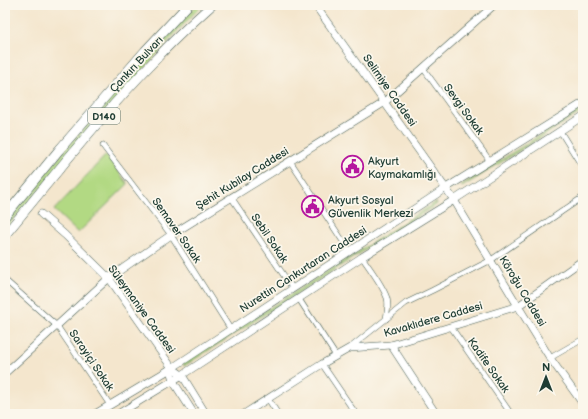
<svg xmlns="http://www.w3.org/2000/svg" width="588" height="419" font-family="'Balsamiq Sans',sans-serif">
  <rect width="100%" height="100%" fill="#fbf7ec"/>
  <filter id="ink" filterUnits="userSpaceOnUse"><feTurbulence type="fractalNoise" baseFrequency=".025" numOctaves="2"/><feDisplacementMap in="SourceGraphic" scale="8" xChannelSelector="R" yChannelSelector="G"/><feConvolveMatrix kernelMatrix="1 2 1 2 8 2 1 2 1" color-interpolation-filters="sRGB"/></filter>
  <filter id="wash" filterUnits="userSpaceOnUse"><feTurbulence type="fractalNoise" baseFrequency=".012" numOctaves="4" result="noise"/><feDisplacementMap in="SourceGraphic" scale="16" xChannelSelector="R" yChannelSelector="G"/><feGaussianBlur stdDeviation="0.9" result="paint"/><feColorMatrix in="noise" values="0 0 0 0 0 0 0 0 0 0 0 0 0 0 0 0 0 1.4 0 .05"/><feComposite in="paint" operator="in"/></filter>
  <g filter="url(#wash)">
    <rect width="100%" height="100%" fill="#f4e6cd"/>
    <!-- green -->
    <g fill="#b2d983" stroke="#688b5c">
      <path d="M197 5H202L170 39 5 229V222C66 147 129 74 197 5Z"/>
      <polygon points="583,108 583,111 578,114 462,187 461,185"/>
      <polygon points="106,155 128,184 78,233 54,210"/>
      <polygon points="436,202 437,204 184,366 183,363"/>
    </g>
  </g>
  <g filter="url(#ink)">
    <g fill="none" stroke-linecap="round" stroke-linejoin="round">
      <defs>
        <g id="street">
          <polyline points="423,68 490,161"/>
          <polyline points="560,131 583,168"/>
          <polyline points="103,146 171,235 231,330"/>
          <polyline points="290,161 350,252"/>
          <polyline points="231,197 293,289"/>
          <path d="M362 257C370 269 382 284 387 298 389 304 387 312 386 319"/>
          <polyline points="5,280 57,326 110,405"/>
          <polyline points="299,299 336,356"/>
          <polyline points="451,327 511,414"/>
          <polyline points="351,347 406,303 433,290 491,260 583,197"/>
          <polyline points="550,358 583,339"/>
          <polyline points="322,364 356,414"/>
          <polyline points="268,399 278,414"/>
          <polyline points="582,414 583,413"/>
        </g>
        <g id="secondary">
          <polyline points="315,5 454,200 518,306 550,358 583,404"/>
          <polyline points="41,214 65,235 109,278 172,368 182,375 206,414"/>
          <polyline points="391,345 436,414"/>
          <polyline points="170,369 173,381 194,414"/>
          <polyline points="5,373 109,278 171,235 385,102 494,5"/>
          <polyline points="95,414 172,368 446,188 583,103"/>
          <polyline points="118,414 182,375 362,257 454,200 583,116"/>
          <polyline points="244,414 322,364 350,348 391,345 518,306 583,260"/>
        </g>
        <g id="highway">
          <polyline points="5,216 59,150 145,51 188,5"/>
          <path d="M5 235C55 175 103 113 157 58 174 39 193 22 212 5"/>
        </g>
      </defs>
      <!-- street casing -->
      <use href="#street" stroke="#3f564b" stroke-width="6"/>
      <!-- secondary casing -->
      <use href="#secondary" stroke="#3f564b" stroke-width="8"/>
      <!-- highway casing -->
      <use href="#highway" stroke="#3f564b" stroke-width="10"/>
      <!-- street -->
      <use href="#street" stroke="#fff" stroke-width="5"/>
      <!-- secondary -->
      <use href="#secondary" stroke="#fff" stroke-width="7"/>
      <!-- highway -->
      <use href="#highway" stroke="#fff" stroke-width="9"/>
    </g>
  </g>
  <!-- icons -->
  <defs>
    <symbol id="civic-ring" viewBox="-11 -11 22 22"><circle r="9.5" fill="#fbf7ec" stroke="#b5179e" stroke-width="1.5"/><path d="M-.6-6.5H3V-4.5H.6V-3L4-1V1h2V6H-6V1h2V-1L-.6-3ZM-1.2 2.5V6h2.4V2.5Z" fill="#b5179e"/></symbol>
  </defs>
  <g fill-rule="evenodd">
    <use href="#civic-ring" x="340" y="154" width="25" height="25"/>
    <use href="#civic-ring" x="300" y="194" width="25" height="25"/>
  </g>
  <g text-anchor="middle" stroke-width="3.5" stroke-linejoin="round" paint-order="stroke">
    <!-- shield labels -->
    <rect fill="#fbf7ec" stroke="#61756b" stroke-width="1" x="88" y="108" width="32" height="16" rx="3"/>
    <g font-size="10" font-weight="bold" fill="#1f3d34">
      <text x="104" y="120">D140</text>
    </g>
    <!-- street labels -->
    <g font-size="11" fill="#1f3d34" stroke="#fbf7ec">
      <text transform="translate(136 64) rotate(-47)" y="4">Çankırı Bulvarı</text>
      <text transform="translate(390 90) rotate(55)" y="4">Selimiye Caddesi</text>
      <text transform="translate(464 109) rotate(54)" y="4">Sevgi Sokak</text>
      <text transform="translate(242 178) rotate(-32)" y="4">Şehit Kubilay Caddesi</text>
      <text transform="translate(177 230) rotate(55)" y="4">Semaver Sokak</text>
      <text transform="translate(270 238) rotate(56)" y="4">Sebil Sokak</text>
      <text transform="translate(303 269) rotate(-33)" y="4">Nurettin Cankurtaran Caddesi</text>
      <text transform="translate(523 291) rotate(59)" y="4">Köroğu Caddesi</text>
      <text transform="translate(142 309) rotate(54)" y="4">Süleymaniye Caddesi</text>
      <text transform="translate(433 319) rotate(-16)" y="4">Kavaklıdere Caddesi</text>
      <text transform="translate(92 360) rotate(56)" y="4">Sarayiçi Sokak</text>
      <text transform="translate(489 365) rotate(55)" y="4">Kadife Sokak</text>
    </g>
    <!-- poi labels -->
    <g font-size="11" fill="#1f3d34" stroke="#fbf7ec" text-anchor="start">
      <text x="368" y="165">Akyurt<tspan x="368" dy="13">Kaymakamlığı</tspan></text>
      <text x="328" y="204">Akyurt Sosyal<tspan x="328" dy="13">Güvenlik Merkezi</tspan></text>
    </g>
  </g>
  <!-- margin -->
  <rect width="588" height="419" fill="none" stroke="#fbf7ec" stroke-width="20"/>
  <!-- north arrow -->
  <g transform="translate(546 377)" stroke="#fbf7ec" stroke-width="3" paint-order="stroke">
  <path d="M0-3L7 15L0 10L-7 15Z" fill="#1f3d34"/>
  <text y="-6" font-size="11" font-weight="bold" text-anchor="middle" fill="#1f3d34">N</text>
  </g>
</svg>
